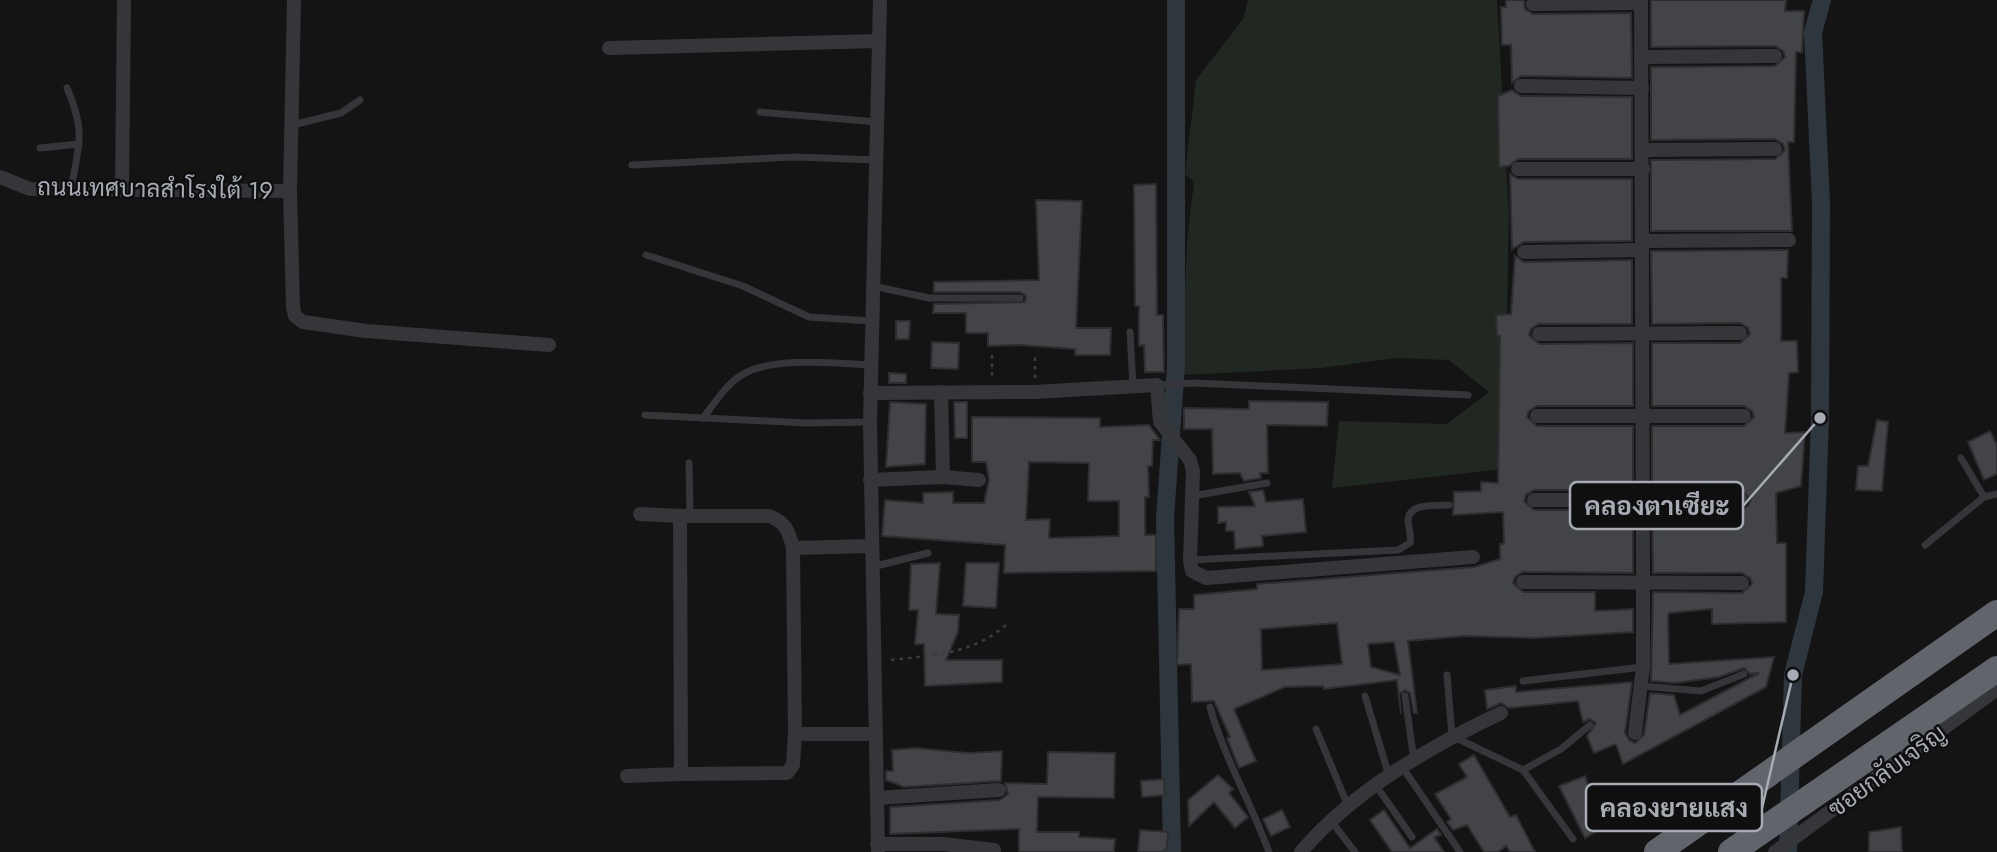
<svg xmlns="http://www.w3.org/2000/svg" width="1997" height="852" font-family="Jost,Sarabun,sans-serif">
  <rect width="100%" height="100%" fill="#141415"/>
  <!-- green -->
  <polygon fill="#202821" points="1248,0 1497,0 1509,215 1504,469 1332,488 1339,421 1447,424 1489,392 1449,360 1396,358 1321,368 1182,375 1187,241 1194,182 1185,174 1196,80 1243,19"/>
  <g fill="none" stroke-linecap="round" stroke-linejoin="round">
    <!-- canal -->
    <g stroke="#2e373d" stroke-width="18">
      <polyline points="1172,851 1165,517 1176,366 1176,0"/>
      <polyline points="1788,852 1793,675 1814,592 1820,418 1821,203 1813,32 1822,0"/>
    </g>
  </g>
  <!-- building -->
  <g fill="#434448" stroke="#2e2e31" stroke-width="2" fill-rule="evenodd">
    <polygon points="1506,0 1524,0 1525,9 1533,14 1631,13 1632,78 1521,76 1512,83 1511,45 1502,45 1501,7 1506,7"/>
    <polygon points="1651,0 1786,0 1785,11 1804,11 1802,52 1796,52 1794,142 1788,142 1792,231 1651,231 1651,160 1775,159 1785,150 1783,144 1775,139 1651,140 1651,67 1775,66 1785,57 1783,51 1775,46 1651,47"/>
    <polygon points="1512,90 1521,96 1632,97 1632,159 1518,159 1509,166 1499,167 1498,96"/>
    <polygon points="1510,174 1518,179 1632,179 1632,241 1524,242 1512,249"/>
    <polygon points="1156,184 1157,315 1163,315 1164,372 1145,372 1144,345 1139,346 1139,306 1135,306 1134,185"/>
    <polygon points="1036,200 1082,201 1076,328 1111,328 1110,355 1075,355 1075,349 1019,345 988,346 988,333 966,333 966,313 933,313 934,304 1025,302 1026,296 1020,292 934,292 934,282 1039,280"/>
    <polygon points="1788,250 1787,278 1781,278 1781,341 1797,341 1798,372 1789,373 1785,433 1805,432 1801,486 1776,493 1777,543 1786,543 1786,622 1712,624 1712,609 1669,613 1668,616 1669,664 1774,657 1766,687 1623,764 1616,744 1594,753 1587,736 1596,723 1590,719 1583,722 1578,701 1509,708 1501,703 1487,709 1485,690 1516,686 1516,692 1632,682 1625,733 1629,740 1635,743 1644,735 1650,693 1674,695 1680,715 1759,673 1750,674 1744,668 1719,677 1675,683 1651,681 1653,592 1742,593 1752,584 1750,578 1742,573 1653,573 1652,510 1741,510 1749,505 1751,499 1741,490 1652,490 1652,426 1744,426 1754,417 1752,411 1744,406 1652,406 1652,343 1740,343 1750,334 1748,328 1740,323 1652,324 1651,251"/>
    <path d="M1515 256 1524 262 1632 260V324H1539L1531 329 1529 335 1539 344 1633 343V406H1537L1529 411 1527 417 1537 426H1633V490H1534L1526 495 1524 501 1534 510H1633V573L1523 572 1515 577 1513 583 1523 592H1595V611L1633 609V632L1535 638 1464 636 1408 641 1417 713H1414L1410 693 1405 690 1399 694 1401 714 1397 680 1324 689 1323 686 1285 687 1234 709 1256 761 1239 768 1227 738 1230 737 1214 701 1192 702 1191 664 1177 665 1179 609H1194V595L1257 589V584L1474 567 1500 559V544H1504L1503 512 1453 515 1454 492 1481 491V482L1498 483 1500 336H1497L1496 315 1511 314ZM1337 623 1342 664 1262 670 1261 629ZM1394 642 1400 675 1371 667 1368 644Z"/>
    <polygon points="896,321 910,321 909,339 896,339"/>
    <polygon points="932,342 959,343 958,369 931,368"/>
    <polygon points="889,373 906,374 906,383 889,383"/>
    <polygon points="1249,401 1328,402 1327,426 1267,425 1268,473 1260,473 1261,478 1244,481 1240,473 1213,474 1212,429 1184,429 1184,408 1249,409"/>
    <polygon points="890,402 926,404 925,464 886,467"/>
    <polygon points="954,402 967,402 967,438 955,438"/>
    <path d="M972 417 1100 418V427L1149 425 1160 440H1153L1152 466H1148L1149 497H1145V535H1156V571L1004 573 1005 545 882 536 885 500 923 503V493L953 492V503H984L989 480 986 462H972ZM1029 462 1089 463 1088 501H1119V536L1049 538 1050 519 1026 520Z"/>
    <polygon points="1877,420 1888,422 1882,491 1856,490 1858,466 1868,466"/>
    <polygon points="1990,431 1997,445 1997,474 1984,480 1968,442"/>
    <polygon points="1263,490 1266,502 1303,499 1306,532 1262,536 1263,546 1235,549 1234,531 1226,531 1226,522 1218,523 1218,507 1255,506 1249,492"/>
    <polygon points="940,563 936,614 959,615 958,632 946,660 1002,660 1002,682 925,686 924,644 915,644 918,610 909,610 911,564"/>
    <polygon points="966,563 999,563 996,608 963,606"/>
    <polygon points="915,748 968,753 1002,751 1001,781 904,787 886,780 886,771 893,771 892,750"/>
    <polygon points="1048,752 1115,753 1114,798 1038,797 1037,832 1079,832 1079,837 1115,839 1114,852 1019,852 1019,829 890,834 890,807 1000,800 1008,794 1005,783 1047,784"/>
    <polygon points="1474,755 1510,817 1516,815 1535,852 1510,852 1506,846 1498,852 1484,852 1467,825 1453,830 1447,822 1451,819 1435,794 1467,777 1459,764"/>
    <polygon points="1218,775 1233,789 1229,793 1248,817 1235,828 1214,802 1189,826 1188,800"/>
    <polygon points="1585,776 1595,804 1612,802 1615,820 1585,838 1559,786"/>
    <polygon points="1164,779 1165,795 1142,797 1141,781"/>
    <polygon points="1282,810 1290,827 1271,836 1263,819"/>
    <polygon points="1384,810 1410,848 1437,829 1441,835 1434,837 1444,852 1392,852 1370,820"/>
    <polygon points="1901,827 1902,852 1869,852 1869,832"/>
    <polygon points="1140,830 1168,832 1167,848 1163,852 1138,852"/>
  </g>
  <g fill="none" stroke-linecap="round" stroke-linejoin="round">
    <!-- path -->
    <g stroke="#3b3d41" stroke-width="2.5" stroke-dasharray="3.5 5" stroke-linecap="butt">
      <polyline points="992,355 992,378"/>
      <polyline points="1035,378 1035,357"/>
      <path d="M891 660C934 655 974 654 1007 624"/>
    </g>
    <!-- service -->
    <g stroke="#35363a" stroke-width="7">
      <path d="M67 88C86 132 79 144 71 189"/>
      <polyline points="760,112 878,122"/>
      <polyline points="292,125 341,113 360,100"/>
      <polyline points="40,148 79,144"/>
      <polyline points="632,165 795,157 876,160"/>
      <polyline points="646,255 743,286 809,317 871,321"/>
      <polyline points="873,286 929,298 1020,298"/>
      <polyline points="1130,332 1133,386"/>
      <polyline points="1157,385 1194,383 1468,395"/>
      <polyline points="645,415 806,423 870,422"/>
      <path d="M703 418C714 404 725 386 740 376 769 356 836 363 870 365"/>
      <polyline points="1961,458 1984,497"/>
      <polyline points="689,463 690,516"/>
      <polyline points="1192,496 1267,483"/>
      <polyline points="1925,545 1984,497 1997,494"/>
      <path d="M1191 560 1398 550 1410 543C1412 534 1408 528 1408 520 1409 502 1437 506 1449 505"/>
      <polyline points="872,567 928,553"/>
      <polyline points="1447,675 1452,736 1523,770 1561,749 1590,725"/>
      <polyline points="1523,681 1643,667"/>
      <polyline points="1641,686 1701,691 1744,674"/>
      <polyline points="1365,696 1389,776"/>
      <polyline points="1405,696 1414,761"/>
      <path d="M1210 707C1224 758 1251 802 1269 852"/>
      <polyline points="1316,729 1348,806"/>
      <polyline points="1403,768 1460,852"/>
      <polyline points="1523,770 1573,839"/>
      <polyline points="1377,787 1412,837"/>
      <polyline points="1331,821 1355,852"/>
    </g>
    <!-- minor -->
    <g stroke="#35363a" stroke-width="14">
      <polyline points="1533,4 1641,3"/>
      <polyline points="609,48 879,41"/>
      <polyline points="1641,57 1775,56"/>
      <polyline points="1521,86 1642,88"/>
      <polyline points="1643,150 1775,149"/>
      <polyline points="1518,169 1643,169"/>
      <polyline points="0,177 30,189 290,191 294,0"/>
      <polyline points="122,190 124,0"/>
      <polyline points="290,191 293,307 295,316 303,322 366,331 549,345"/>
      <polyline points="1642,241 1789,240"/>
      <polyline points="1524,252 1642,250"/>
      <polyline points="1539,334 1740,333"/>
      <polyline points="941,392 943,477"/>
      <polyline points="870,393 1034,392 1157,385 1160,422 1190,460 1193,471 1190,560 1192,571 1206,578 1473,557"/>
      <polyline points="1537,416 1744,416"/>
      <polyline points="870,480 943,477 979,480"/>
      <polyline points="1534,500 1741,500"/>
      <polyline points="640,514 680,516"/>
      <path d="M680 516H769C786 522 789 532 793 548L795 734 793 765 787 773 681 774Z"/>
      <polyline points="793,548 871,546"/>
      <polyline points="1523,582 1742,583"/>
      <polyline points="1635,733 1643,667 1643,583 1641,0"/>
      <polyline points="795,734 875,734"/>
      <polyline points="627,776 681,774"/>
      <polyline points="877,798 999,790"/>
      <polyline points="877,844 943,844 994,850"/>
      <polyline points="878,852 870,422 880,0"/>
      <path d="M1301 852C1353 791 1429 747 1501 713"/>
      <polyline points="1775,852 1997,689"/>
    </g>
    <!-- motorway -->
    <g stroke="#61646a" stroke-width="26">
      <polyline points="1657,852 1997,613"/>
      <polyline points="1731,852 1997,669"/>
    </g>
  </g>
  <g text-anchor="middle" stroke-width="5" stroke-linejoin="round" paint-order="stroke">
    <!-- street labels -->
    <g font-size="24" fill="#a6abb4" stroke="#0f0f10">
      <text transform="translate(155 189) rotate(1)" y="8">ถนนเทศบาลสำโรงใต้ 19</text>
      <text transform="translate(1887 771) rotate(-36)" y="8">ซอยกลับเจริญ</text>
    </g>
  </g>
  <!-- callouts -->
  <path fill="none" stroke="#a6abb4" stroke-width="2.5" d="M1820 418L1743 506M1793 675L1762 808"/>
  <g fill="#a6abb4" stroke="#0f0f10" stroke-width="2.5">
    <circle cx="1820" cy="418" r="7"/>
    <circle cx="1793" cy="675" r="7"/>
  </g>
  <g fill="#0f0f10" stroke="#a6abb4" stroke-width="2.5">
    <rect x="1570" y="482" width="173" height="47" rx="7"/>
    <rect x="1586" y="784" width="176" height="47" rx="7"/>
  </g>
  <g font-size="26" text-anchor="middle" font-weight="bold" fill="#a6abb4">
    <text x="1657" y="515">คลองตาเซียะ</text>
    <text x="1674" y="817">คลองยายแสง</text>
  </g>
</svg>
